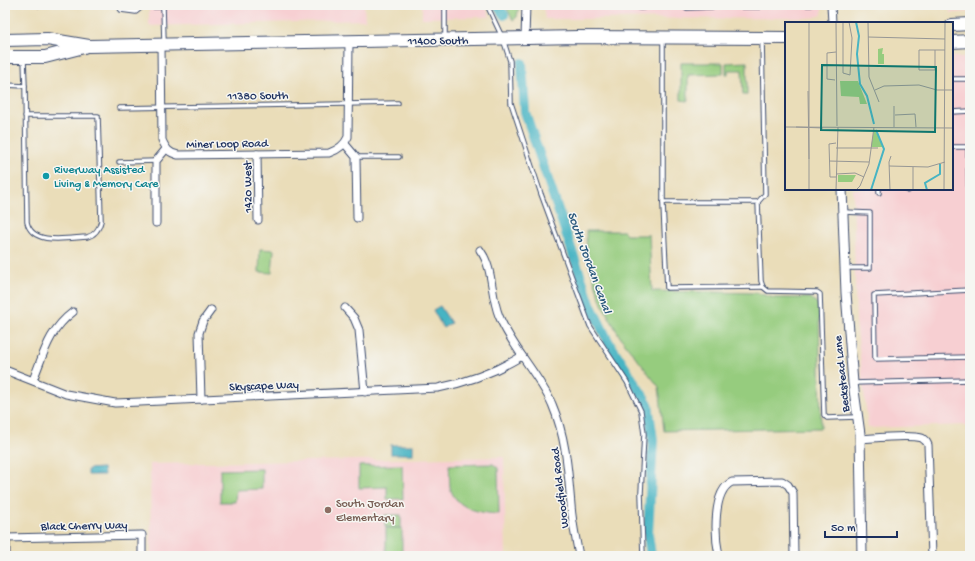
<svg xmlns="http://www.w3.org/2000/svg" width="975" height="561" font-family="'Gochi Hand',sans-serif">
  <rect width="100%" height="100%" fill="#f6f6f2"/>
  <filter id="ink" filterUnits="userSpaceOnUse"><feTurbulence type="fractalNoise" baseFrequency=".025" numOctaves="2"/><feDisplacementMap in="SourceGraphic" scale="8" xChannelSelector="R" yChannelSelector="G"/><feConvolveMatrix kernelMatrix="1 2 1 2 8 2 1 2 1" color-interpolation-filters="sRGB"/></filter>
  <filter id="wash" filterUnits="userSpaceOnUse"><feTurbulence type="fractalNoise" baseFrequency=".012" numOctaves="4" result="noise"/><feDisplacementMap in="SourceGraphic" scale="16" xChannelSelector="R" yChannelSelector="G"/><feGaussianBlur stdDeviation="0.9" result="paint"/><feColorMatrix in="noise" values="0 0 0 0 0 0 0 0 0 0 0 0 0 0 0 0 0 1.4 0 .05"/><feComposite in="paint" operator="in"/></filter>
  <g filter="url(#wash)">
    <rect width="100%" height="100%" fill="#eaddb9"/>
    <!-- built -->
    <g fill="#f7cfd2">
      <polygon points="149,5 364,5 365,20 149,26"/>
      <polygon points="422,5 485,5 490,17 422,18"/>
      <polygon points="543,5 822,5 822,15 812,18 545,19"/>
      <polygon points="951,5 970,5 970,12 951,13"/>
      <polygon points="952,57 970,57 970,425 868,428 856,322 853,189 952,189"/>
      <polygon points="504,457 506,556 151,556 150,464"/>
    </g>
    <!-- green -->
    <g fill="#96cc7e" stroke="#587e6e">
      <polygon points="505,5 519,5 517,17 513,20"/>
      <polygon points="747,62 747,95 743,95 742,70 728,70 728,74 726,74 726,63"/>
      <polygon points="681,63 723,63 723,74 688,75 688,101 681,100"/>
      <polygon points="586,231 624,231 626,235 649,235 652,291 757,293 774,298 811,298 819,305 821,428 664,431 659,387 620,337 602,304 587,258"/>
      <polygon points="260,249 274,250 272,273 259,272"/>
      <path d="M493 464 498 468 499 514C480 513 455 509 450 487 449 480 450 472 449 465Z"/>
      <polygon points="402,465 403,499 387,499 387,487 359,488 359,466"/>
      <polygon points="262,469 262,489 236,490 235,502 220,502 220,470"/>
      <polygon points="385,515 401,515 401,528 385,527"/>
      <rect x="386" y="528" width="16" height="28"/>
    </g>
    <!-- water -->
    <g fill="#47b4c3" stroke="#317290">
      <polygon points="440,306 451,323 443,328 433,310"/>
      <rect x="391" y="445" width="22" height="9"/>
      <polygon points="103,468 104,475 88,475 88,469"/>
    </g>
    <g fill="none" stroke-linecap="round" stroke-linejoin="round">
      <!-- canal -->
      <g stroke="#47b4c3" stroke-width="10">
        <polyline points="497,5 504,15"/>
        <polyline points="522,63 525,112 590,304 608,341 648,404 653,440 648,534 651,556"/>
      </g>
    </g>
  </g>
  <g filter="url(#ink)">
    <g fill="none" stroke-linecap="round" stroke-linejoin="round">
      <defs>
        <g id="service">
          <polyline points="40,5 40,6"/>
          <polyline points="118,5 121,10 136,12 142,7 163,7"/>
          <polyline points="445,5 445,38"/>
          <polyline points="487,5 503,39 510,61 511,103 541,194 590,326 627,382 641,411 644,434 641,493 643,556"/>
          <polyline points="631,5 640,8 665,5"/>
          <polyline points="680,5 687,8 712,7 714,5"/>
          <polyline points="732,5 735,7 759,7 763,5"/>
          <polyline points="780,5 811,5"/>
          <polyline points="163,6 164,42"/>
          <polyline points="663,39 663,205 667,288 763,287"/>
          <polyline points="762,40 765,194 758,202 761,281 763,287 768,291 817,292 820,294 824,415 827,418 856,417"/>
          <polyline points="952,79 970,79"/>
          <polyline points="5,85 25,86 24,59"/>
          <path d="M25 86 27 222C32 246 68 238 87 237 95 235 99 230 101 221L98 116H25"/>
          <polyline points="119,108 398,103"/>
          <polyline points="952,112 970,111"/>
          <polyline points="952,147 969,147"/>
          <polyline points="968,147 969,221"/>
          <polyline points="356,157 399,157"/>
          <polyline points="119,162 156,161"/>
          <polyline points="879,189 879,193"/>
          <polyline points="908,189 908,191"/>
          <polyline points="663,202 758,202"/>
          <polyline points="844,212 870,213 870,268 846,268"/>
          <polyline points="970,221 970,249"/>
          <polyline points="970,290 874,295 875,359 970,357"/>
          <polyline points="853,383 970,380"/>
        </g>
        <g id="minor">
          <polyline points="831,5 832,23"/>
          <polyline points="525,38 526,5"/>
          <path d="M161 45 162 140C166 149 169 153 178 155L329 153C338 150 344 146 348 137L349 41"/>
          <polyline points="345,144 356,157 357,218"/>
          <polyline points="257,154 258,220"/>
          <polyline points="156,223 156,161 166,149"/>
          <path d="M480 250C494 269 490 294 499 316 512 348 538 373 552 404 566 437 568 470 571 505 572 522 576 539 579 556"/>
          <polyline points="345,308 354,318 359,330 365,392"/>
          <path d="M5 370 66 394 115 403 140 402 438 388C469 382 495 372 522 356"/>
          <path d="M33 380C44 353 49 330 73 312"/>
          <polyline points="201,399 199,333 203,321 211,310"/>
          <path d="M860 439C875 438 909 434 922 438 925 440 927 442 928 445L932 556"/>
          <polyline points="6,556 6,538 142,535 142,556"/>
          <path d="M719 556C715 537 712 491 732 482L782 481 788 485 793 493 794 556"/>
        </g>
        <polyline id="tertiary" points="842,189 846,293 853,383 860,434 862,556"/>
        <g id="primary">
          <polyline points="952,25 970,24"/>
          <polyline points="5,40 47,39 89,46 578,37 786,38"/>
          <polyline points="952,42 970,41"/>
          <polyline points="5,57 45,57 84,47"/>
        </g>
      </defs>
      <!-- service casing -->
      <use href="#service" stroke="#3a496c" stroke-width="5.5"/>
      <!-- minor casing -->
      <use href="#minor" stroke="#3a496c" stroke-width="9"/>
      <!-- tertiary casing -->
      <use href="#tertiary" stroke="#3a496c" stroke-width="11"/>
      <!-- primary casing -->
      <use href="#primary" stroke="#3a496c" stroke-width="14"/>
      <!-- service -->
      <use href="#service" stroke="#fff" stroke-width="3.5"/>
      <!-- minor -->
      <use href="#minor" stroke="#fff" stroke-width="7"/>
      <!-- tertiary -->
      <use href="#tertiary" stroke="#fff" stroke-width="9"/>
      <!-- primary -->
      <use href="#primary" stroke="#fff" stroke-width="12"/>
    </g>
  </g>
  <!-- markers -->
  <circle fill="#0f9aa8" stroke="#f6f6f2" stroke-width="1.5" cx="46" cy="176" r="4"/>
  <circle fill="#8d6e63" stroke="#f6f6f2" stroke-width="1.5" cx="328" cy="510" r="4"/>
  <g text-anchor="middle" stroke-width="3" stroke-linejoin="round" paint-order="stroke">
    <!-- street labels -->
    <g font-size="12" fill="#1b2f5e" stroke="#f6f6f2">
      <text transform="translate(438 40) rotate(-1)" y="4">11400 South</text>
      <text transform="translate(258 95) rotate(-1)" y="4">11380 South</text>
      <text transform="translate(227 143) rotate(-1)" y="4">Miner Loop Road</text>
      <text transform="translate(247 187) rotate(-91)" y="4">1420 West</text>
      <text transform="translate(841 374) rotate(-96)" y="4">Beckstead Lane</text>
      <text transform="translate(264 385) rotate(-2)" y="4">Skyscape Way</text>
      <text transform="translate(559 488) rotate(-97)" y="4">Woodfield Road</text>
      <text transform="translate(84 525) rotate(-1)" y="4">Black Cherry Way</text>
    </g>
    <!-- culture labels -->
    <g font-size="12" fill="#0d838f" stroke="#f6f6f2" text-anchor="start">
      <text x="54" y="173">Riverway Assisted<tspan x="54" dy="14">Living &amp; Memory Care</tspan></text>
    </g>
    <!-- education labels -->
    <g font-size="12" fill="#785e54" stroke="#f6f6f2" text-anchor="start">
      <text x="336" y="507">South Jordan<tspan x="336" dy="14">Elementary</tspan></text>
    </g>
    <!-- water labels -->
    <g font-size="13" font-style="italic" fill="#28577c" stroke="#f6f6f2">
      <text transform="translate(591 262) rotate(70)" y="5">South Jordan Canal</text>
    </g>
  </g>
  <!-- overview -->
  <g transform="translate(785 22)">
    <rect width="168" height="168" fill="#eaddb9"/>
    <path d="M98 26 97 32H99V42H93V27ZM55 59H73L82 82H75L74 75 56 74ZM89 107 96 119 98 125H86ZM53 153H71L67 160H53Z" fill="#96cc7e"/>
    <path fill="none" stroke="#47b4c3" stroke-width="2" d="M71 0 74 14 72 32 75 62 82 74 89 102M86 168 99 127 91 108M142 168 140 161 155 152V142"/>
    <path fill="none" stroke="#979795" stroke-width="1" d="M51 0 52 104M58 0V51L65 53 67 16 64 0M83 0 84 55 94 80M83 15 160 17M150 28V48H134V28H160M50 58 42 57V31L51 30M90 68 99 64 134 63 152 68H168M23 69 24 137M109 84V105M110 93 130 92 131 105M1 105 168 106M11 105 38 106M51 126H93M44 139 84 140M104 144 143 145 160 140M51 152 70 151 79 155M51 155H45L44 122 51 121M128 167V145M24 168V0M51 168 53 105M71 168 75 164 84 142 89 105M105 168 104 140 106 134M119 168H132M159 168 160 0"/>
    <path fill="#0f766e" fill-opacity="0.15" stroke="#0f766e" stroke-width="2" d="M37 43 151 45 150 110 36 108Z"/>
    <rect width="168" height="168" fill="none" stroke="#1b2f5e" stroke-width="2"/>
  </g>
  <!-- margin -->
  <rect width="975" height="561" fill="none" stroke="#f6f6f2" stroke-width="20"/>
  <!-- scale -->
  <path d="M825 531v6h72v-6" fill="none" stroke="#1b2f5e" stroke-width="2"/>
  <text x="831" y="531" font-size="12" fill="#1b2f5e" stroke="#f6f6f2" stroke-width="3" paint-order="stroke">50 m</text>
</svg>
